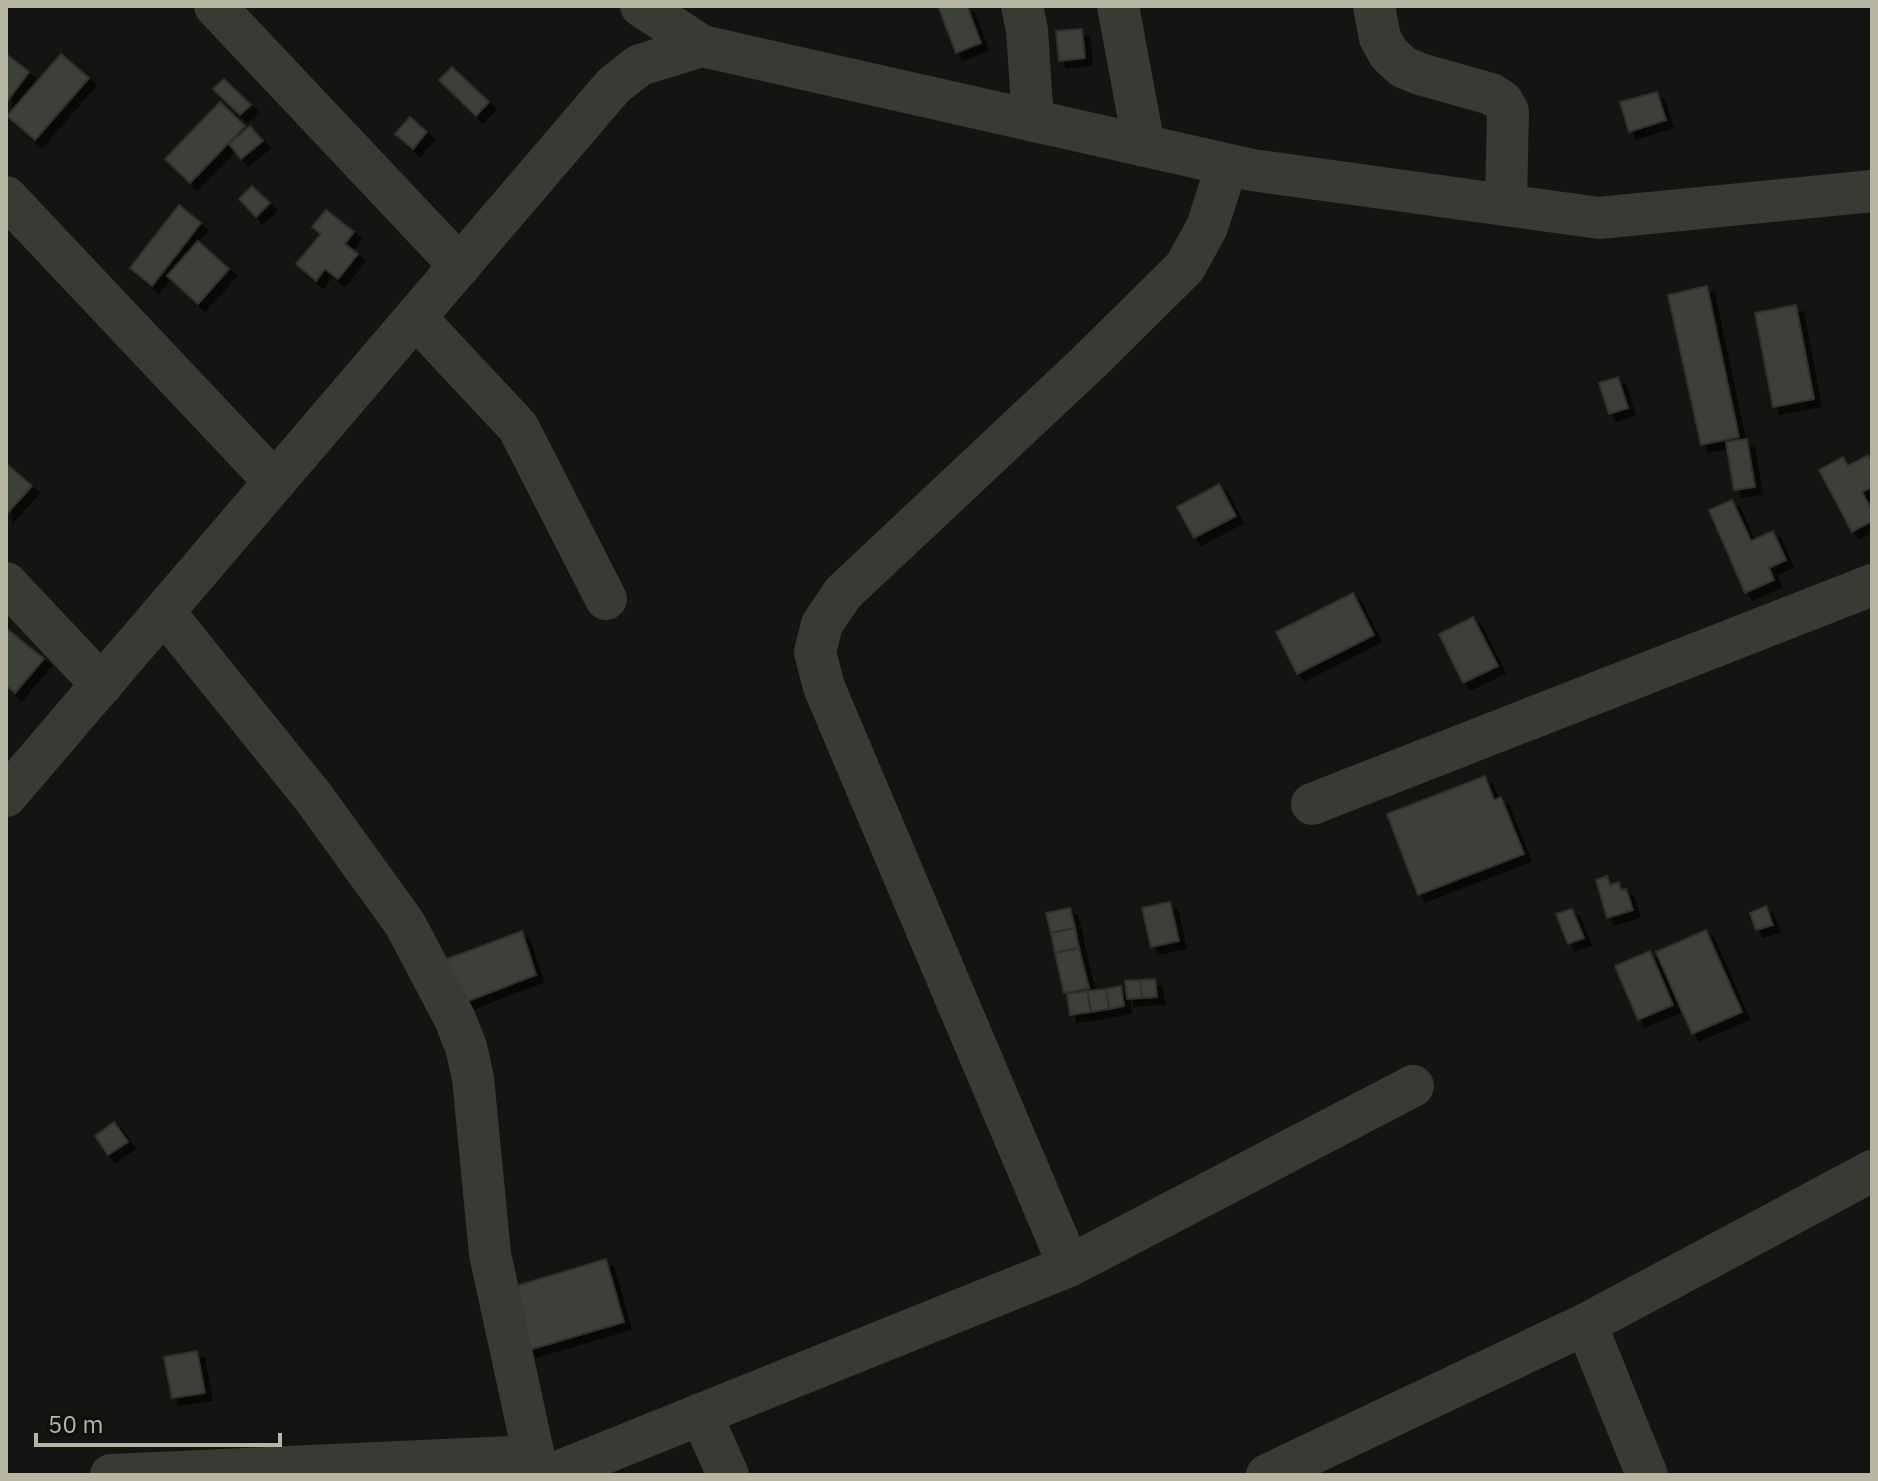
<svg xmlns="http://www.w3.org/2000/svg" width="1878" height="1481" font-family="'IBM Plex Sans',sans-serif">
  <defs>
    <filter id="shadow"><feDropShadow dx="7" dy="7" stdDeviation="0" flood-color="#0009"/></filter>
  </defs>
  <rect width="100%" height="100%" fill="#141412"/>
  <!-- building -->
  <g fill="#3e4039" stroke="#2f312c" stroke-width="2" filter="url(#shadow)">
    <polygon points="938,6 967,6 981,43 956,53"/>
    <polygon points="1082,29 1085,58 1059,61 1056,31"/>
    <polygon points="6,54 29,72 6,103"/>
    <polygon points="61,54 89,78 35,140 7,116"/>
    <polygon points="452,67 489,102 476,116 439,80"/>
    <polygon points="224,79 251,105 240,115 213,89"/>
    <polygon points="1657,92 1666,120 1629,132 1620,102"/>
    <polygon points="220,102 245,126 190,183 165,159"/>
    <polygon points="410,117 427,132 413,149 395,134"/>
    <polygon points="250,126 263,141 241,159 229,144"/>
    <polygon points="252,186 270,203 256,217 239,199"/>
    <polygon points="179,205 201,223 152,286 130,268"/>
    <polygon points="326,210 354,232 345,244 358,254 338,279 325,269 316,281 296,264 321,234 312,227"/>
    <polygon points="198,241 229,269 198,304 167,276"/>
    <polygon points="1707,286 1739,437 1701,445 1668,295"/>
    <polygon points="1796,305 1814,399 1773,407 1755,313"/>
    <polygon points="1618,377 1628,408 1609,414 1599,383"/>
    <polygon points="1747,439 1755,487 1734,490 1726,442"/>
    <polygon points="1868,455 1872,462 1872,487 1862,492 1872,510 1872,521 1852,532 1819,470 1843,457 1848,466"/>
    <polygon points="8,465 32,486 6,515 6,468"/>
    <polygon points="1219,484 1236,516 1194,538 1177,507"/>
    <polygon points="1732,500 1751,541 1773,531 1786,560 1769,568 1774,580 1745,593 1709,510"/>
    <polygon points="1353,593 1374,635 1297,674 1276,632"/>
    <polygon points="1473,617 1498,666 1463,683 1439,634"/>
    <polygon points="6,628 44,659 15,693 6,685"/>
    <polygon points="1485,776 1494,800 1501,797 1524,854 1418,895 1387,814"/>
    <polygon points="1607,876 1610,885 1619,882 1621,890 1626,889 1633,910 1607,918 1596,880"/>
    <polygon points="1170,902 1179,941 1151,947 1142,908"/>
    <polygon points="1766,906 1773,925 1756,930 1750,913"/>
    <polygon points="1070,908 1075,928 1051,933 1046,913"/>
    <polygon points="1572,909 1584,938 1568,944 1556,914"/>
    <polygon points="1075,928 1079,948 1055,953 1051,933"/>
    <polygon points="1706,930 1742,1012 1692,1034 1656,952"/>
    <polygon points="522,931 536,975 455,1006 436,963"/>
    <polygon points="1079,948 1089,988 1064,993 1055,953"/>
    <polygon points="1650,951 1673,1005 1638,1020 1615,966"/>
    <polygon points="1155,979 1157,997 1142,998 1140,980"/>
    <polygon points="1140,980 1142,998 1127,999 1125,981"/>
    <polygon points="1121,986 1124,1006 1109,1009 1106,989"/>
    <polygon points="1106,989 1109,1009 1091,1012 1087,991"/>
    <polygon points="1087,991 1091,1012 1070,1015 1067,994"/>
    <polygon points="114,1122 128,1142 108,1155 95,1136"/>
    <polygon points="606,1259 624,1322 529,1350 510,1288"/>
    <polygon points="197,1351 205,1393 172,1398 164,1357"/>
  </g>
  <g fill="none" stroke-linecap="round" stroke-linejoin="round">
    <!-- minor -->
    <g stroke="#393a33" stroke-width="42">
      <polyline points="215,6 460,266"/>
      <polyline points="641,6 702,46 1252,170 1599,218 1872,191"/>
      <polyline points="1022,6 1027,30 1033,121"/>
      <polyline points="1118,6 1144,146"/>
      <polyline points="1374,6 1380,38 1389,54 1403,67 1420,74 1491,94 1502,101 1508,111 1506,205"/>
      <polyline points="6,197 275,482"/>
      <polyline points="416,318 518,427 606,599"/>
      <polyline points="6,583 102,685"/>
      <polyline points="164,612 314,798 405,924 455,1019 466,1047 473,1078 490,1254 538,1475"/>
      <polyline points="6,796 614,85 640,65 702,46"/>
      <polyline points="1312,804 1872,585"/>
      <polyline points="1069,1266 824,687 815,652 822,624 843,593 1089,362 1185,267 1207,227 1227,165"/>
      <polyline points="1586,1324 1647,1475"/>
      <polyline points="701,1414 728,1475"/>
      <polyline points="111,1475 533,1456"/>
      <polyline points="550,1475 1069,1266 1413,1086"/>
      <polyline points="1267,1475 1586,1324 1872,1171"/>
    </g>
  </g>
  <!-- border -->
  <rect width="1878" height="1481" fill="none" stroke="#b6b6a2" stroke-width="16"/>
  <!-- scale -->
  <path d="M36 1433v12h244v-12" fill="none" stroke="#b6b6a2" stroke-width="4"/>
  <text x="48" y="1433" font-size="24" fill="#b6b6a2" stroke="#0f0f0d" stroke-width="6" paint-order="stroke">50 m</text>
</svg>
